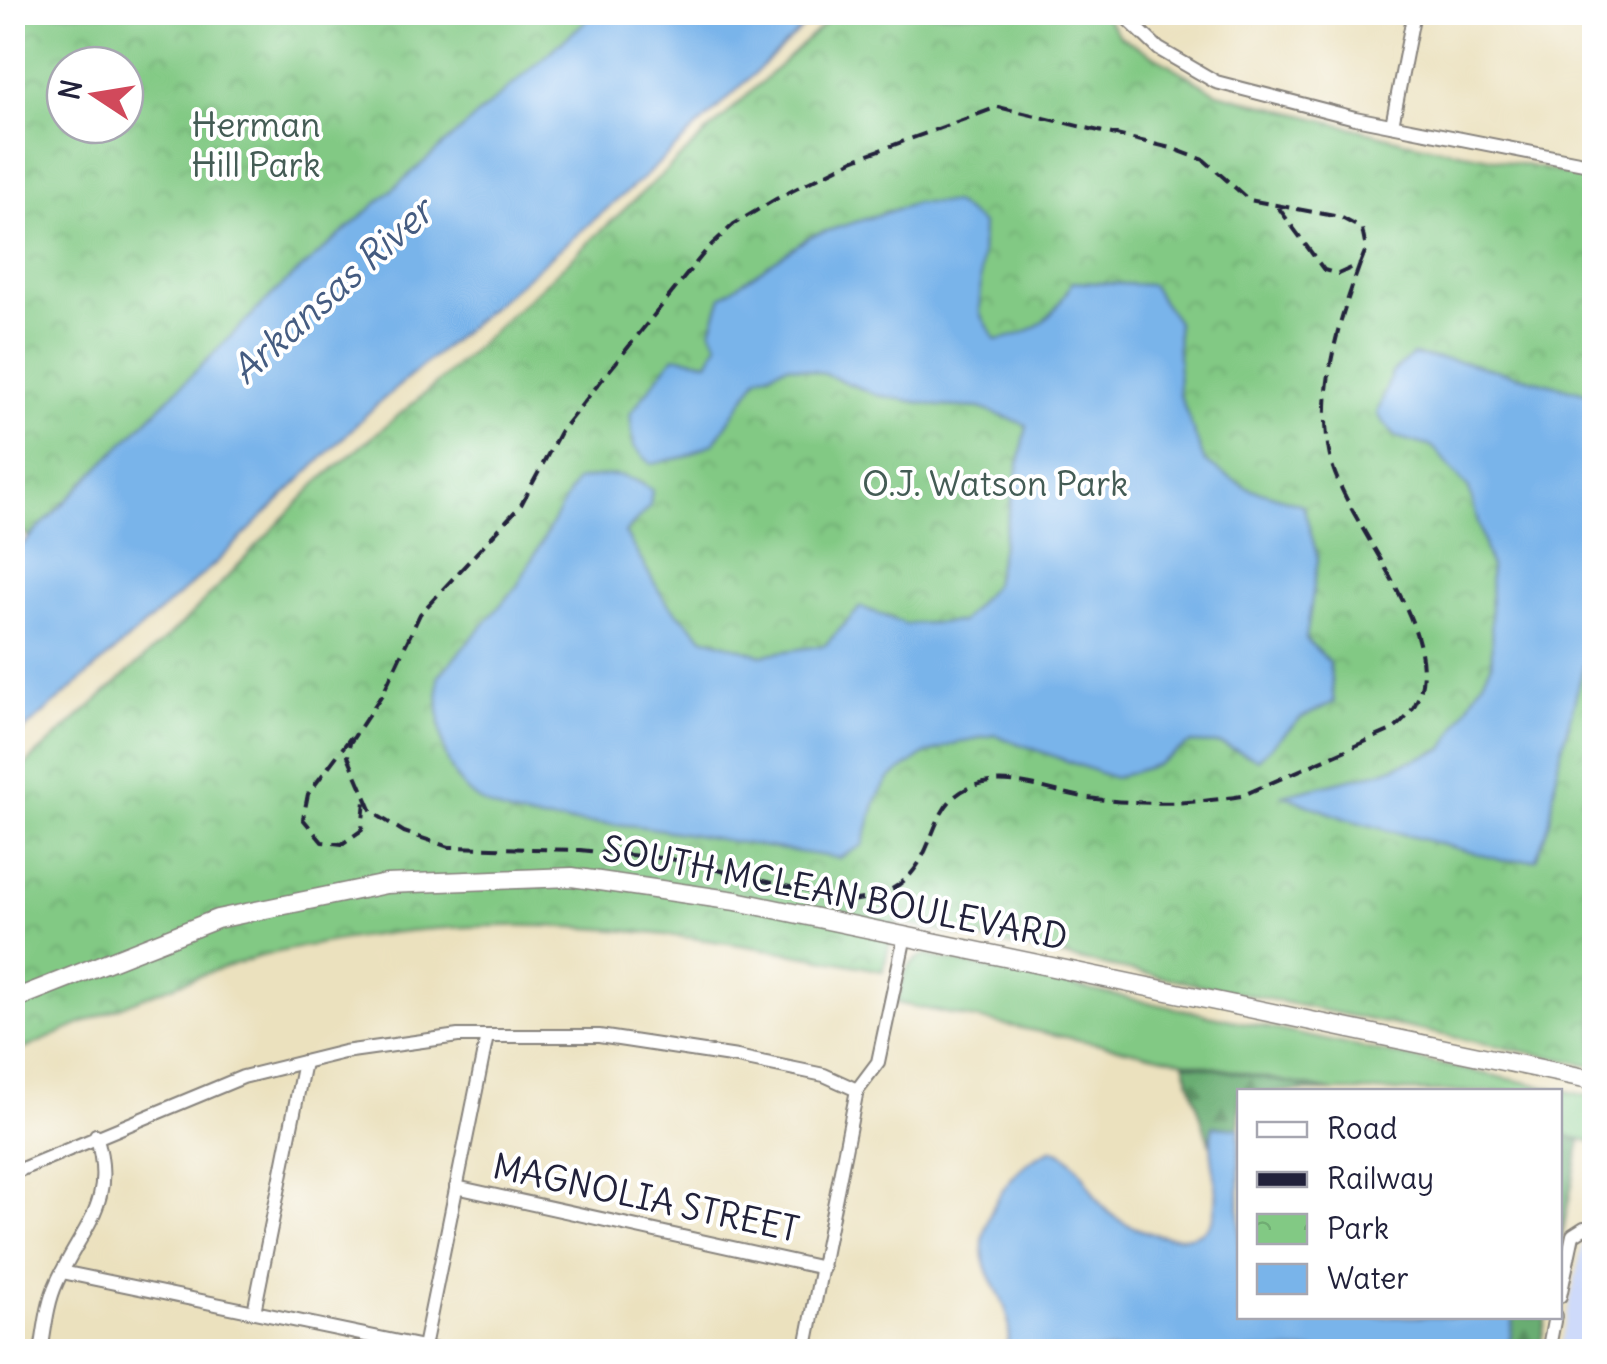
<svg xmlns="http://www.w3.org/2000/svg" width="1607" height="1364" font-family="Delius,sans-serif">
  <defs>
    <pattern id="forest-firs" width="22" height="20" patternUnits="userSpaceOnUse" patternTransform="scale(2.5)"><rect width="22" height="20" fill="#69ad72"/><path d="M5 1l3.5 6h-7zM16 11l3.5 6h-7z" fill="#568c5f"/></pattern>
    <pattern id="park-crowns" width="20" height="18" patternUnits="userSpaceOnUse" patternTransform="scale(2.5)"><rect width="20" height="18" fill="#82c984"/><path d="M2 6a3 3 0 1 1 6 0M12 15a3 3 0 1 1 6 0" fill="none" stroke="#70ac73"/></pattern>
  </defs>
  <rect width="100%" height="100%" fill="#fff"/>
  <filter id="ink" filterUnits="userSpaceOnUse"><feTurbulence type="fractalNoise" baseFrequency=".01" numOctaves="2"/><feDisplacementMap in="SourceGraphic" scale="20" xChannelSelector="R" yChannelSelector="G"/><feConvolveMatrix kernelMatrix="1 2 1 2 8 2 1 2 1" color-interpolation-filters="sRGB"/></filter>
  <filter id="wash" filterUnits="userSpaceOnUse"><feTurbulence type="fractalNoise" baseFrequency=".0048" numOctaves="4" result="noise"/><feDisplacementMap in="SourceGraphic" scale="40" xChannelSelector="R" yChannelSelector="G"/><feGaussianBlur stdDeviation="2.25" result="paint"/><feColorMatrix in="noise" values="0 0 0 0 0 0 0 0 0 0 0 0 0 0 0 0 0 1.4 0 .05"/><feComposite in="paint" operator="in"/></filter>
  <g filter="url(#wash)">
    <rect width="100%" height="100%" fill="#ebe1be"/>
    <!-- built -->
    <polygon fill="#cedafa" points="1584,1239 1594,1239 1594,1351 1559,1351"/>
    <!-- green -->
    <path fill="#82c984" stroke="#527660" stroke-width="2.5" d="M925 955 1594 1097V1142L1560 1135V1092L1332 1091 897 1003C902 981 902 964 925 955Z"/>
    <!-- forest -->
    <g fill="url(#forest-firs)" stroke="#466856" stroke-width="2.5">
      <polygon points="1184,1063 1332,1091 1240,1092 1239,1128 1213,1126 1209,1142"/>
      <polygon points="1560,1135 1581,1139 1560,1246"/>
      <polygon points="1513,1317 1546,1317 1539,1351 1508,1352"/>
    </g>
    <!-- park -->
    <g fill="url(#park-crowns)" stroke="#527660" stroke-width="2.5" fill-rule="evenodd">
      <path d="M14 13H595L30 538 13 522ZM65 65H125V125H65Z"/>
      <path d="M836 13H1102L1120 36 1218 93 1404 141 1594 179V1066L895 922 883 971C673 928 487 904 274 953 191 973 92 1019 13 1054L12 777 182 624 319 481 434 386Z"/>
    </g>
    <!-- water -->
    <g fill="#79b4ea" stroke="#4e6b92" stroke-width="2.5">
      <polygon points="596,12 819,13 643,178 374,407 218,561 13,740 13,554 275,292"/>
      <path d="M916 203H954L982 224 980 313 996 340C1035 334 1055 317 1072 282L1151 285 1177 322 1179 393 1205 462 1245 487 1303 505 1318 559 1306 639 1329 662 1334 702 1301 718 1258 759 1221 744 1191 743 1156 765 1114 778 995 735 959 742 923 755 889 779 877 798 863 845 839 858C774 849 709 837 644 827 590 819 528 830 480 801 437 775 439 719 438 677L517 586 576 481C606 474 625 471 652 490L650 506 625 533 665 601 703 637 761 655 825 645 861 607 905 624 961 622 994 584 1027 425 980 408 939 406 877 395 825 374 788 365 758 377 715 442 685 457 651 464 634 447 630 414 674 356 708 362 718 344 711 330 722 296 811 236Z"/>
      <polygon points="1412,355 1464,362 1594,395 1594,627 1558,763 1550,821 1536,859 1504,861 1346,819 1283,795 1380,772 1444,749 1492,664 1490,566 1469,489 1433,447 1396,437 1377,414 1392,373"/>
      <path d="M1213 1126 1239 1128 1240 1316 1513 1317 1508 1351H1005C1027 1286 949 1278 1001 1193 1015 1171 1029 1159 1053 1149 1088 1163 1085 1191 1108 1212 1130 1232 1206 1257 1215 1211 1221 1182 1206 1154 1213 1126Z"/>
    </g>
  </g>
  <g filter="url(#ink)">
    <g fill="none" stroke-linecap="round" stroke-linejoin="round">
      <defs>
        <g id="street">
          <polyline points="1120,12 1159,49 1216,82 1355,118 1594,165"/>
          <polyline points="1392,125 1414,12"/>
          <polyline points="12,1173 243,1077 344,1052 458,1036 599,1036 737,1057 824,1075 857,1090"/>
          <polyline points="456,1187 823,1268"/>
          <polyline points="62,1272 447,1352"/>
          <polyline points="1560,1296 1573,1235 1584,1228 1594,1230"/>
          <polyline points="254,1312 304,1062"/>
          <path d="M41 1352C45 1329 47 1303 57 1282 83 1225 117 1203 96 1135"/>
          <polyline points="423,1352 487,1036"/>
          <polyline points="805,1352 857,1090 878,1062 905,936"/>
          <polyline points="1548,1352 1555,1316"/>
        </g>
        <polyline id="secondary" points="12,1000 217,919 386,884 572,877 736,901 1594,1080"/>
      </defs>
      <!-- street casing -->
      <use href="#street" stroke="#86827c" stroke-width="16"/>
      <!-- secondary casing -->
      <use href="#secondary" stroke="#86827c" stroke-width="21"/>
      <!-- street -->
      <use href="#street" stroke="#fff" stroke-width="12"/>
      <!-- secondary -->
      <use href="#secondary" stroke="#fff" stroke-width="18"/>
      <!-- rail -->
      <g stroke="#22223b" stroke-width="4" stroke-dasharray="15 8" stroke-linecap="butt">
        <path d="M1278 207 1324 270 1338 274 1360 264 1366 249 1362 229 1340 217 1249 200 1204 160 1171 148 998 107 855 159 776 199 734 224 708 248 560 432 521 505 420 614 383 693 350 743 348 756 372 812 404 832 449 847 580 850 671 859 849 901C948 891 915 812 968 788 1008 770 1056 795 1096 799 1144 805 1194 804 1241 796L1394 729C1482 660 1342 530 1329 452 1318 387 1338 325 1360 264"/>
        <polyline points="351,737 308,794 303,819 322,842 342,844 362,830 365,801"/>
      </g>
    </g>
  </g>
  <g text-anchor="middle" stroke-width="8" stroke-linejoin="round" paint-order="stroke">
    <!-- park labels -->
    <g font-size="35" fill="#445c55" stroke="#fff">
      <text x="256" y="137">Herman<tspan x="256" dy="40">Hill Park</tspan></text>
      <text x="995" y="496">O.J. Watson Park</text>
    </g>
    <!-- street labels -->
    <g font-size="35" fill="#22223b" stroke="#fff">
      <text transform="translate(835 893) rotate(11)" y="12">SOUTH MCLEAN BOULEVARD</text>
      <text transform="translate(646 1198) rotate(12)" y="12">MAGNOLIA STREET</text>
    </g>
    <!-- water labels -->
    <g font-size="38" font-style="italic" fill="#455c81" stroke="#fff">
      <text transform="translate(332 291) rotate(-42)" y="13">Arkansas River</text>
    </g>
  </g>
  <!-- margin -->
  <rect width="1607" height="1364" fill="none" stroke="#fff" stroke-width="50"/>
  <!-- legend -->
  <rect x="1237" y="1089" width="325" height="230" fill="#ffffff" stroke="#a7a7b1" stroke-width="2.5"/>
  <rect x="1257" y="1122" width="50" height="15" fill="#ffffff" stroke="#a7a7b1" stroke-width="2.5"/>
  <text x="1327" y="1139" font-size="30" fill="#22223b">Road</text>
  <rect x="1257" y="1172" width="50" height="15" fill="#22223b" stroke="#a7a7b1" stroke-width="2.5"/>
  <text x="1327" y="1189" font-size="30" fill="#22223b">Railway</text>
  <rect x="1257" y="1214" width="50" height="30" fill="url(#park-crowns)" stroke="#a7a7b1" stroke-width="2.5"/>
  <text x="1327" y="1239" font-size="30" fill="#22223b">Park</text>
  <rect x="1257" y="1264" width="50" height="30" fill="#79b4ea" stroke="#a7a7b1" stroke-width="2.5"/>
  <text x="1327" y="1289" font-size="30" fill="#22223b">Water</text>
  <!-- north arrow -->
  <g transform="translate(95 95) rotate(282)"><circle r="48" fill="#ffffff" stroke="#a7a7b1" stroke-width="2.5"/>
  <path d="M0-8L18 38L0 25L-18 38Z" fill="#d1495b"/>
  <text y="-15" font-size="28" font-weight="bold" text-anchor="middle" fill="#22223b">N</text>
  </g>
</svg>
